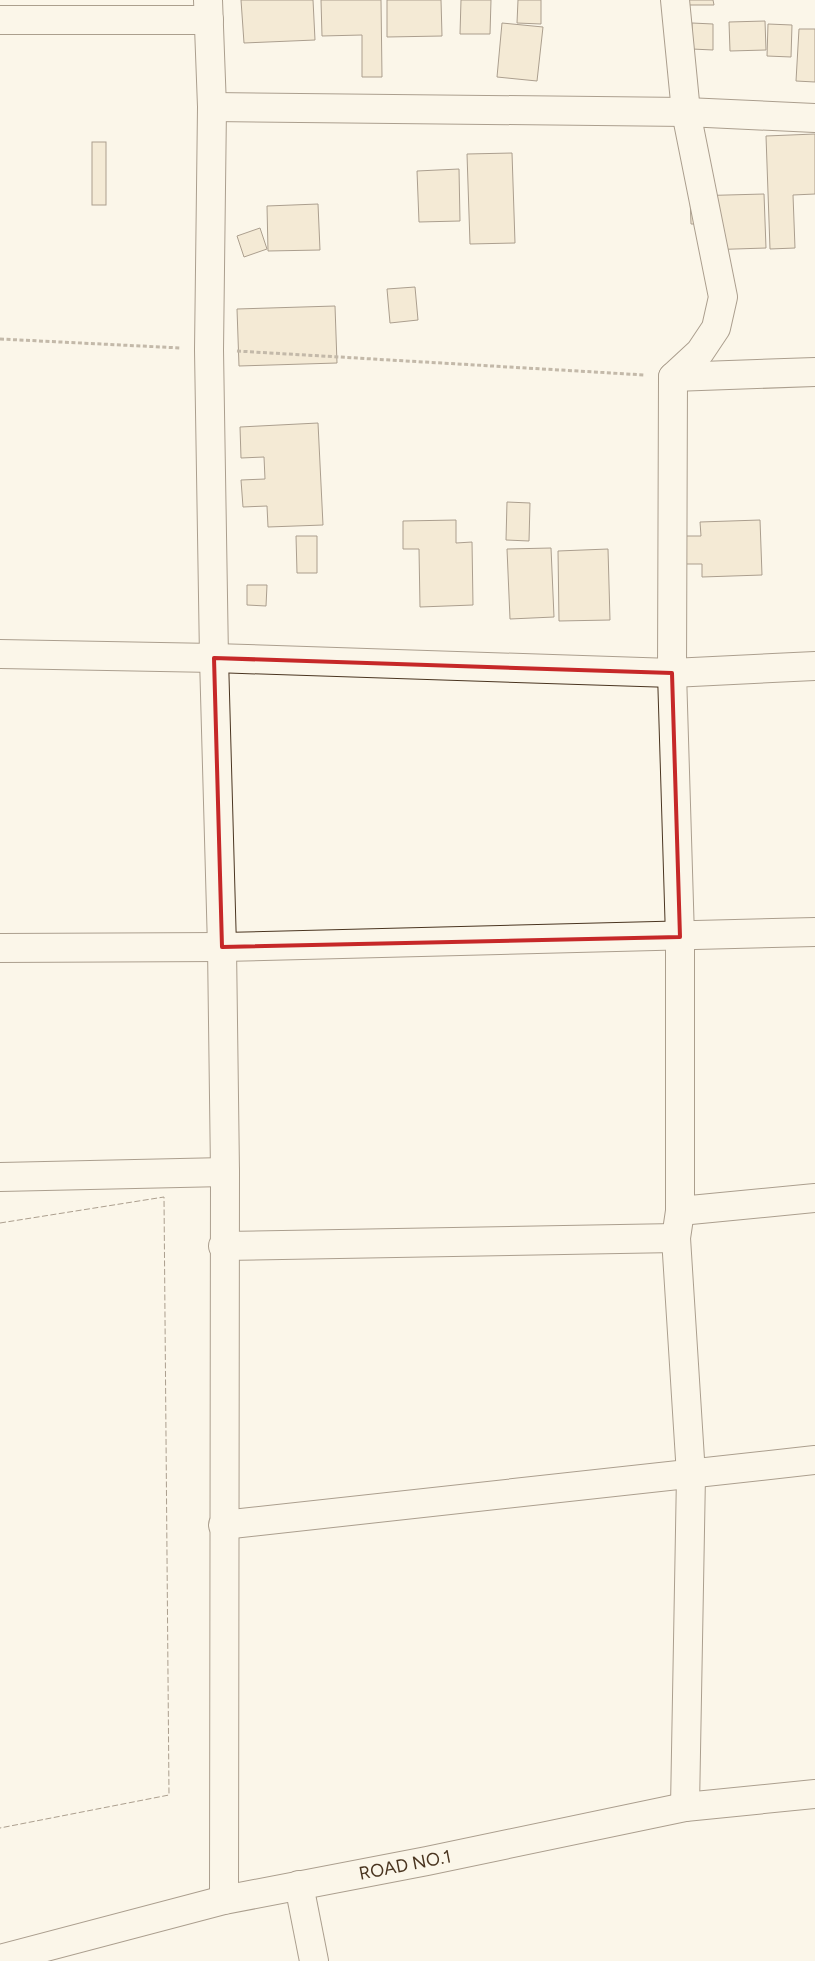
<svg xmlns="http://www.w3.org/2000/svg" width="815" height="1961" font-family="Figtree,sans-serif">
  <rect width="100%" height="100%" fill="#fbf6e9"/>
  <!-- building -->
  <g fill="#ecdcbc" stroke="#4a3520">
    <polygon points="241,0 313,0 315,40 244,43"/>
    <polygon points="321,0 381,0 382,77 362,77 362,35 322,36"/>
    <polygon points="387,0 441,0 442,36 387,37"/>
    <polygon points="461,0 491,0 490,34 460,34"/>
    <polygon points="518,0 541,0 541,24 517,23"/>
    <polygon points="685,0 713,0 714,5 686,5"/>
    <polygon points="765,21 766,50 730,51 729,22"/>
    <polygon points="502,23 543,27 537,81 497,77"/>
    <polygon points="692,23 713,24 713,50 692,49"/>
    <polygon points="768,24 792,25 791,57 767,56"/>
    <polygon points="799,29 815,29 815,82 796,81"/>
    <polygon points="815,134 815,194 793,195 795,248 770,249 766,136"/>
    <rect x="92" y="142" width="14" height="63"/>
    <polygon points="512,153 515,243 470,244 467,154"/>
    <polygon points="459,169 460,221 419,222 417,171"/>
    <polygon points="764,194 766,248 704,250 703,224 691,224 690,196"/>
    <polygon points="318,204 320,250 268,251 267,206"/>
    <polygon points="260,228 267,249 244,257 237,236"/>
    <polygon points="415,287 418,320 390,323 387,289"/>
    <polygon points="335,306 337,363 239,366 237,309"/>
    <polygon points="318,423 323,525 268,527 267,506 243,507 241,480 265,479 264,457 241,458 240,427"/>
    <polygon points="507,502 530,503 529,541 506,540"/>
    <polygon points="456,520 456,543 472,542 473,605 420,607 419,549 403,549 403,521"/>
    <polygon points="760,520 762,575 702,577 702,564 683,564 682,536 701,536 700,522"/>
    <polygon points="296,536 317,536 317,573 297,573"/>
    <polygon points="551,548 554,617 510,619 507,549"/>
    <polygon points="608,549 610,620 559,621 558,551"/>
    <polygon points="247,585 267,585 266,606 247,605"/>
  </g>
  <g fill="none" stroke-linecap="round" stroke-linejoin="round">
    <defs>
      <g id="minor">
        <polyline points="208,0 212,107 209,350 214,658 222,947 225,1172 224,1900"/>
        <polyline points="675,0 686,112 723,297 716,328 700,352 673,377 672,673 680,937 680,1211 676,1238 691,1475 685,1807"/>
        <polyline points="0,20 209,20"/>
        <polyline points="212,107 686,112 815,118"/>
        <polyline points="673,377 815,372"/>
        <polyline points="0,654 214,658 672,673 815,666"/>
        <polyline points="0,948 222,947 815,932"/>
        <polyline points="0,1177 225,1172"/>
        <polyline points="680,1211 815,1198"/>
        <polyline points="223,1246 676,1238"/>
        <polyline points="223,1525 815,1460"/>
        <polyline points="299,1885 314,1961"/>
      </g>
      <polyline id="highway" points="0,1959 224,1900 427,1861 685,1807 815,1794"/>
    </defs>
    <!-- minor casing -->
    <use href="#minor" stroke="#4a3520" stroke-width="30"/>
    <!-- highway casing -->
    <use href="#highway" stroke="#4a3520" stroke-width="30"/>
    <!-- path -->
    <g stroke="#7f6f5c" stroke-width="3" stroke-dasharray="4 2.5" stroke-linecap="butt">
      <polyline points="0,339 181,348"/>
      <polyline points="237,351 645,375"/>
    </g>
    <!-- minor -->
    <use href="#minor" stroke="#fbf6e9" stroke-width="28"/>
    <!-- highway -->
    <use href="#highway" stroke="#fbf6e9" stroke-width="28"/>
    <!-- fence -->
    <polyline stroke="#4a3520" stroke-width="1" stroke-dasharray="6 2.5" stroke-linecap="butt" points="0,1223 164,1197 169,1795 0,1828"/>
  </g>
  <!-- marked area -->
  <path d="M0 0H815V1961H0ZM214 658 672 673 680 937 222 947Z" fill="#fbf6e9" fill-opacity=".55" fill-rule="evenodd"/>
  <path fill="none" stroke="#c62828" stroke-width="4" stroke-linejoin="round" d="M214 658 672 673 680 937 222 947Z"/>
  <g text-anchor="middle" stroke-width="4" stroke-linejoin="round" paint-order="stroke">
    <!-- street labels -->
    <g font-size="18" fill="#4a3520" stroke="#fbf6e9">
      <text transform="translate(405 1865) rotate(-11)" y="6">ROAD NO.1</text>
    </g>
  </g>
</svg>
